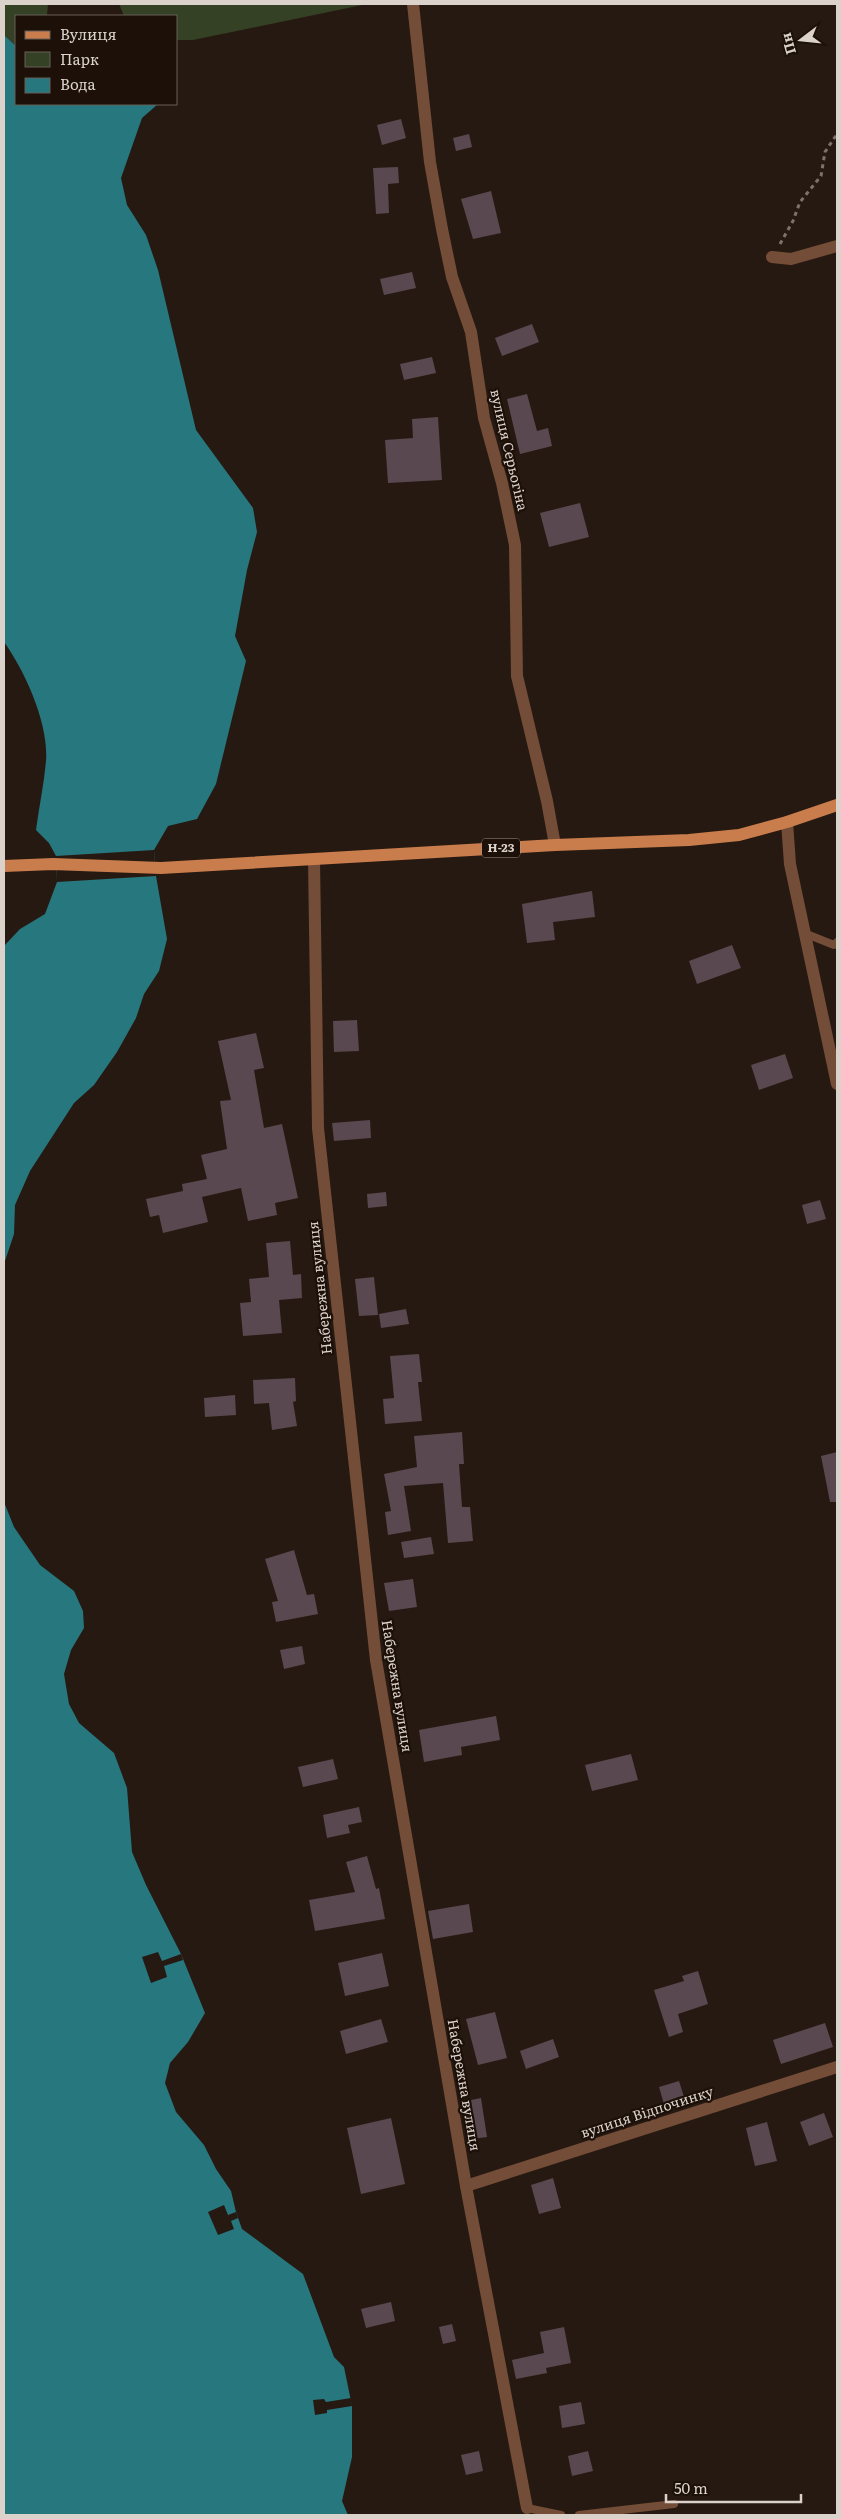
<svg xmlns="http://www.w3.org/2000/svg" width="841" height="2519" font-family="Literata,serif">
  <rect width="100%" height="100%" fill="#261911"/>
  <!-- green -->
  <g fill="#354124">
    <polygon points="4,4 48,4 47,16 16,16 16,46 4,35"/>
    <polygon points="119,4 367,4 193,40 176,40 176,16 124,16"/>
  </g>
  <!-- water -->
  <g fill="#27777f">
    <path d="M4 35 16 46V104H158L142 118 121 178 127 205 146 235 158 270 196 430 253 508 257 532 247 570 235 636 246 661 216 784 197 819 168 826 154 850 156 876 167 939 159 971 144 994 136 1018 117 1052 94 1085 74 1103 30 1171 15 1205 14 1234 4 1264V946L20 929 45 914 57 882 56 856 49 843 36 830C39 807 44 784 46 761 49 724 25 671 4 642Z"/>
    <polygon points="4,1502 14,1527 40,1565 74,1591 83,1611 84,1628 71,1650 64,1674 69,1704 79,1723 114,1753 127,1788 132,1852 146,1885 181,1954 205,2013 188,2042 170,2063 165,2083 176,2112 204,2145 216,2169 231,2191 236,2212 242,2229 303,2274 334,2357 344,2367 352,2406 352,2457 342,2501 348,2515 4,2515"/>
  </g>
  <!-- pier -->
  <g fill="#261911">
    <polygon points="154,850 156,876 57,882 56,856"/>
    <polygon points="158,1952 162,1961 181,1954 183,1960 164,1966 167,1977 151,1983 142,1957"/>
    <polygon points="224,2205 228,2215 236,2212 238,2218 231,2221 234,2229 218,2235 208,2212"/>
    <polygon points="351,2398 352,2406 327,2410 327,2413 315,2415 313,2400 324,2399 326,2402"/>
  </g>
  <!-- building -->
  <g fill="#59484f">
    <polygon points="401,119 406,138 382,145 377,125"/>
    <polygon points="469,134 472,147 456,151 453,138"/>
    <polygon points="398,167 399,183 388,184 389,213 376,214 373,168"/>
    <polygon points="491,191 501,233 473,239 461,199"/>
    <polygon points="412,272 416,288 384,295 380,279"/>
    <polygon points="532,324 539,342 502,356 495,338"/>
    <polygon points="432,357 436,373 404,380 400,364"/>
    <polygon points="527,394 537,431 548,428 552,446 520,454 507,399"/>
    <polygon points="438,417 442,480 388,483 385,440 413,438 412,419"/>
    <polygon points="580,503 589,537 549,547 540,513"/>
    <polygon points="592,891 595,917 553,922 555,940 527,943 522,904"/>
    <polygon points="732,945 741,968 697,984 689,961"/>
    <polygon points="357,1020 359,1051 334,1052 333,1021"/>
    <polygon points="256,1033 264,1068 254,1070 264,1128 282,1124 298,1198 275,1203 277,1215 248,1221 241,1188 202,1197 208,1222 163,1233 159,1215 150,1217 146,1199 183,1191 182,1184 207,1179 201,1155 227,1149 220,1101 231,1100 218,1041"/>
    <polygon points="785,1054 793,1078 759,1090 751,1065"/>
    <polygon points="370,1120 371,1138 334,1141 332,1123"/>
    <polygon points="386,1192 387,1206 368,1208 367,1194"/>
    <polygon points="820,1200 826,1219 807,1224 802,1205"/>
    <polygon points="290,1241 293,1275 301,1274 302,1298 279,1300 282,1333 243,1336 240,1303 251,1302 249,1279 269,1277 266,1243"/>
    <polygon points="374,1277 378,1315 359,1316 355,1279"/>
    <polygon points="406,1309 409,1324 381,1328 379,1314"/>
    <polygon points="419,1354 422,1382 418,1382 422,1421 385,1424 383,1399 394,1398 390,1356"/>
    <polygon points="295,1378 296,1401 293,1402 297,1426 272,1430 269,1403 254,1404 253,1380"/>
    <polygon points="235,1395 236,1415 205,1417 204,1398"/>
    <polygon points="462,1432 464,1464 459,1464 462,1507 470,1507 473,1541 448,1543 443,1483 404,1486 411,1531 388,1535 385,1512 391,1511 384,1474 417,1467 414,1436"/>
    <polygon points="837,1452 837,1502 830,1502 821,1456"/>
    <polygon points="431,1537 434,1554 404,1558 401,1542"/>
    <polygon points="294,1550 307,1595 314,1594 318,1614 276,1622 272,1602 278,1601 265,1559"/>
    <polygon points="413,1579 417,1607 389,1611 384,1583"/>
    <polygon points="302,1646 305,1664 284,1669 280,1650"/>
    <polygon points="496,1716 500,1740 461,1747 462,1755 424,1762 419,1730"/>
    <polygon points="631,1754 638,1780 592,1791 585,1765"/>
    <polygon points="333,1759 338,1779 303,1787 298,1767"/>
    <polygon points="359,1807 362,1822 348,1825 350,1833 327,1838 323,1815"/>
    <polygon points="367,1856 376,1889 379,1888 385,1919 315,1931 309,1900 355,1892 346,1862"/>
    <polygon points="469,1904 473,1932 433,1939 428,1911"/>
    <polygon points="382,1953 389,1986 345,1996 338,1963"/>
    <polygon points="698,1971 708,2004 678,2014 683,2032 669,2037 654,1990 684,1981 682,1976"/>
    <polygon points="495,2012 507,2058 478,2065 466,2019"/>
    <polygon points="381,2019 388,2042 346,2054 340,2031"/>
    <polygon points="825,2023 833,2047 781,2064 773,2040"/>
    <polygon points="553,2039 559,2057 526,2069 520,2051"/>
    <polygon points="679,2081 684,2097 664,2104 659,2087"/>
    <polygon points="481,2098 487,2137 472,2139 466,2101"/>
    <polygon points="824,2113 833,2137 809,2146 800,2122"/>
    <polygon points="391,2118 405,2184 361,2194 347,2128"/>
    <polygon points="767,2122 777,2161 755,2166 746,2128"/>
    <polygon points="553,2178 561,2208 539,2214 531,2185"/>
    <polygon points="391,2302 395,2321 366,2328 361,2309"/>
    <polygon points="452,2324 456,2341 443,2344 439,2327"/>
    <polygon points="564,2327 571,2363 546,2368 547,2373 516,2379 512,2360 544,2353 540,2332"/>
    <polygon points="581,2402 585,2424 562,2428 559,2406"/>
    <polygon points="479,2451 483,2471 466,2475 461,2455"/>
    <polygon points="588,2451 593,2471 572,2476 568,2456"/>
  </g>
  <g fill="none" stroke-linecap="round" stroke-linejoin="round">
    <!-- path -->
    <polyline stroke="#7e736c" stroke-width="3" stroke-dasharray="4 4" stroke-linecap="butt" points="780,244 793,221 800,202 821,176 825,152 837,134"/>
    <!-- lane -->
    <g stroke="#734d37" stroke-width="8">
      <polyline points="804,933 834,945 837,942"/>
      <polyline points="527,2508 561,2515"/>
      <polyline points="579,2515 674,2504"/>
    </g>
    <!-- street -->
    <g stroke="#734d37" stroke-width="12">
      <polyline points="413,4 430,162 442,229 452,277 471,332 484,418 502,483 515,545 517,676 547,801 555,845"/>
      <polyline points="772,257 791,259 837,246"/>
      <polyline points="787,822 790,864 837,1084"/>
      <polyline points="314,860 318,1128 376,1660 466,2186 527,2508"/>
      <polyline points="466,2186 837,2067"/>
    </g>
    <!-- primary -->
    <polyline stroke="#ca7d4c" stroke-width="12" points="4,866 53,864 161,868 555,845 689,840 739,835 787,822 837,805"/>
  </g>
  <g text-anchor="middle" stroke-width="4.5" stroke-linejoin="round" paint-order="stroke">
    <!-- shield labels -->
    <rect fill="#1c1008" stroke="#a29891" stroke-width="1" x="482" y="838.5" width="38" height="19" rx="4"/>
    <g font-size="12" font-weight="bold" fill="#dbd2cc">
      <text x="501" y="852">Н-23</text>
    </g>
    <!-- street labels -->
    <g font-size="14" fill="#dbd2cc" stroke="#1c1008">
      <text transform="translate(509 450) rotate(77)" y="5">вулиця Серьогіна</text>
      <text transform="translate(320 1288) rotate(-96)" y="5">Набережна вулиця</text>
      <text transform="translate(397 1686) rotate(81)" y="5">Набережна вулиця</text>
      <text transform="translate(464 2085) rotate(80)" y="5">Набережна вулиця</text>
      <text transform="translate(647 2112) rotate(-18)" y="5">вулиця Відпочинку</text>
    </g>
  </g>
  <!-- border -->
  <rect width="841" height="2519" fill="none" stroke="#dbd2cc" stroke-width="10"/>
  <!-- legend -->
  <rect x="15" y="15" width="162" height="90" fill="#1c1008" stroke="#685e56"/>
  <rect x="25" y="31" width="25" height="8" fill="#ca7d4c" stroke="#685e56"/>
  <text x="60" y="40" font-size="15" fill="#dbd2cc">Вулиця</text>
  <rect x="25" y="52" width="25" height="15" fill="#354124" stroke="#685e56"/>
  <text x="60" y="65" font-size="15" fill="#dbd2cc">Парк</text>
  <rect x="25" y="78" width="25" height="15" fill="#27777f" stroke="#685e56"/>
  <text x="60" y="90" font-size="15" fill="#dbd2cc">Вода</text>
  <!-- north arrow -->
  <g transform="translate(801 40) rotate(254)" stroke="#1c1008" stroke-width="4" paint-order="stroke">
  <path d="M0-4L9 19L0 12L-9 19Z" fill="#dbd2cc"/>
  <text y="-8" font-size="14" font-weight="bold" text-anchor="middle" fill="#dbd2cc">Пн</text>
  </g>
  <!-- scale -->
  <path d="M666 2494v8h135v-8" fill="none" stroke="#dbd2cc" stroke-width="2.5"/>
  <text x="674" y="2494" font-size="15" fill="#dbd2cc" stroke="#1c1008" stroke-width="4" paint-order="stroke">50 m</text>
</svg>
